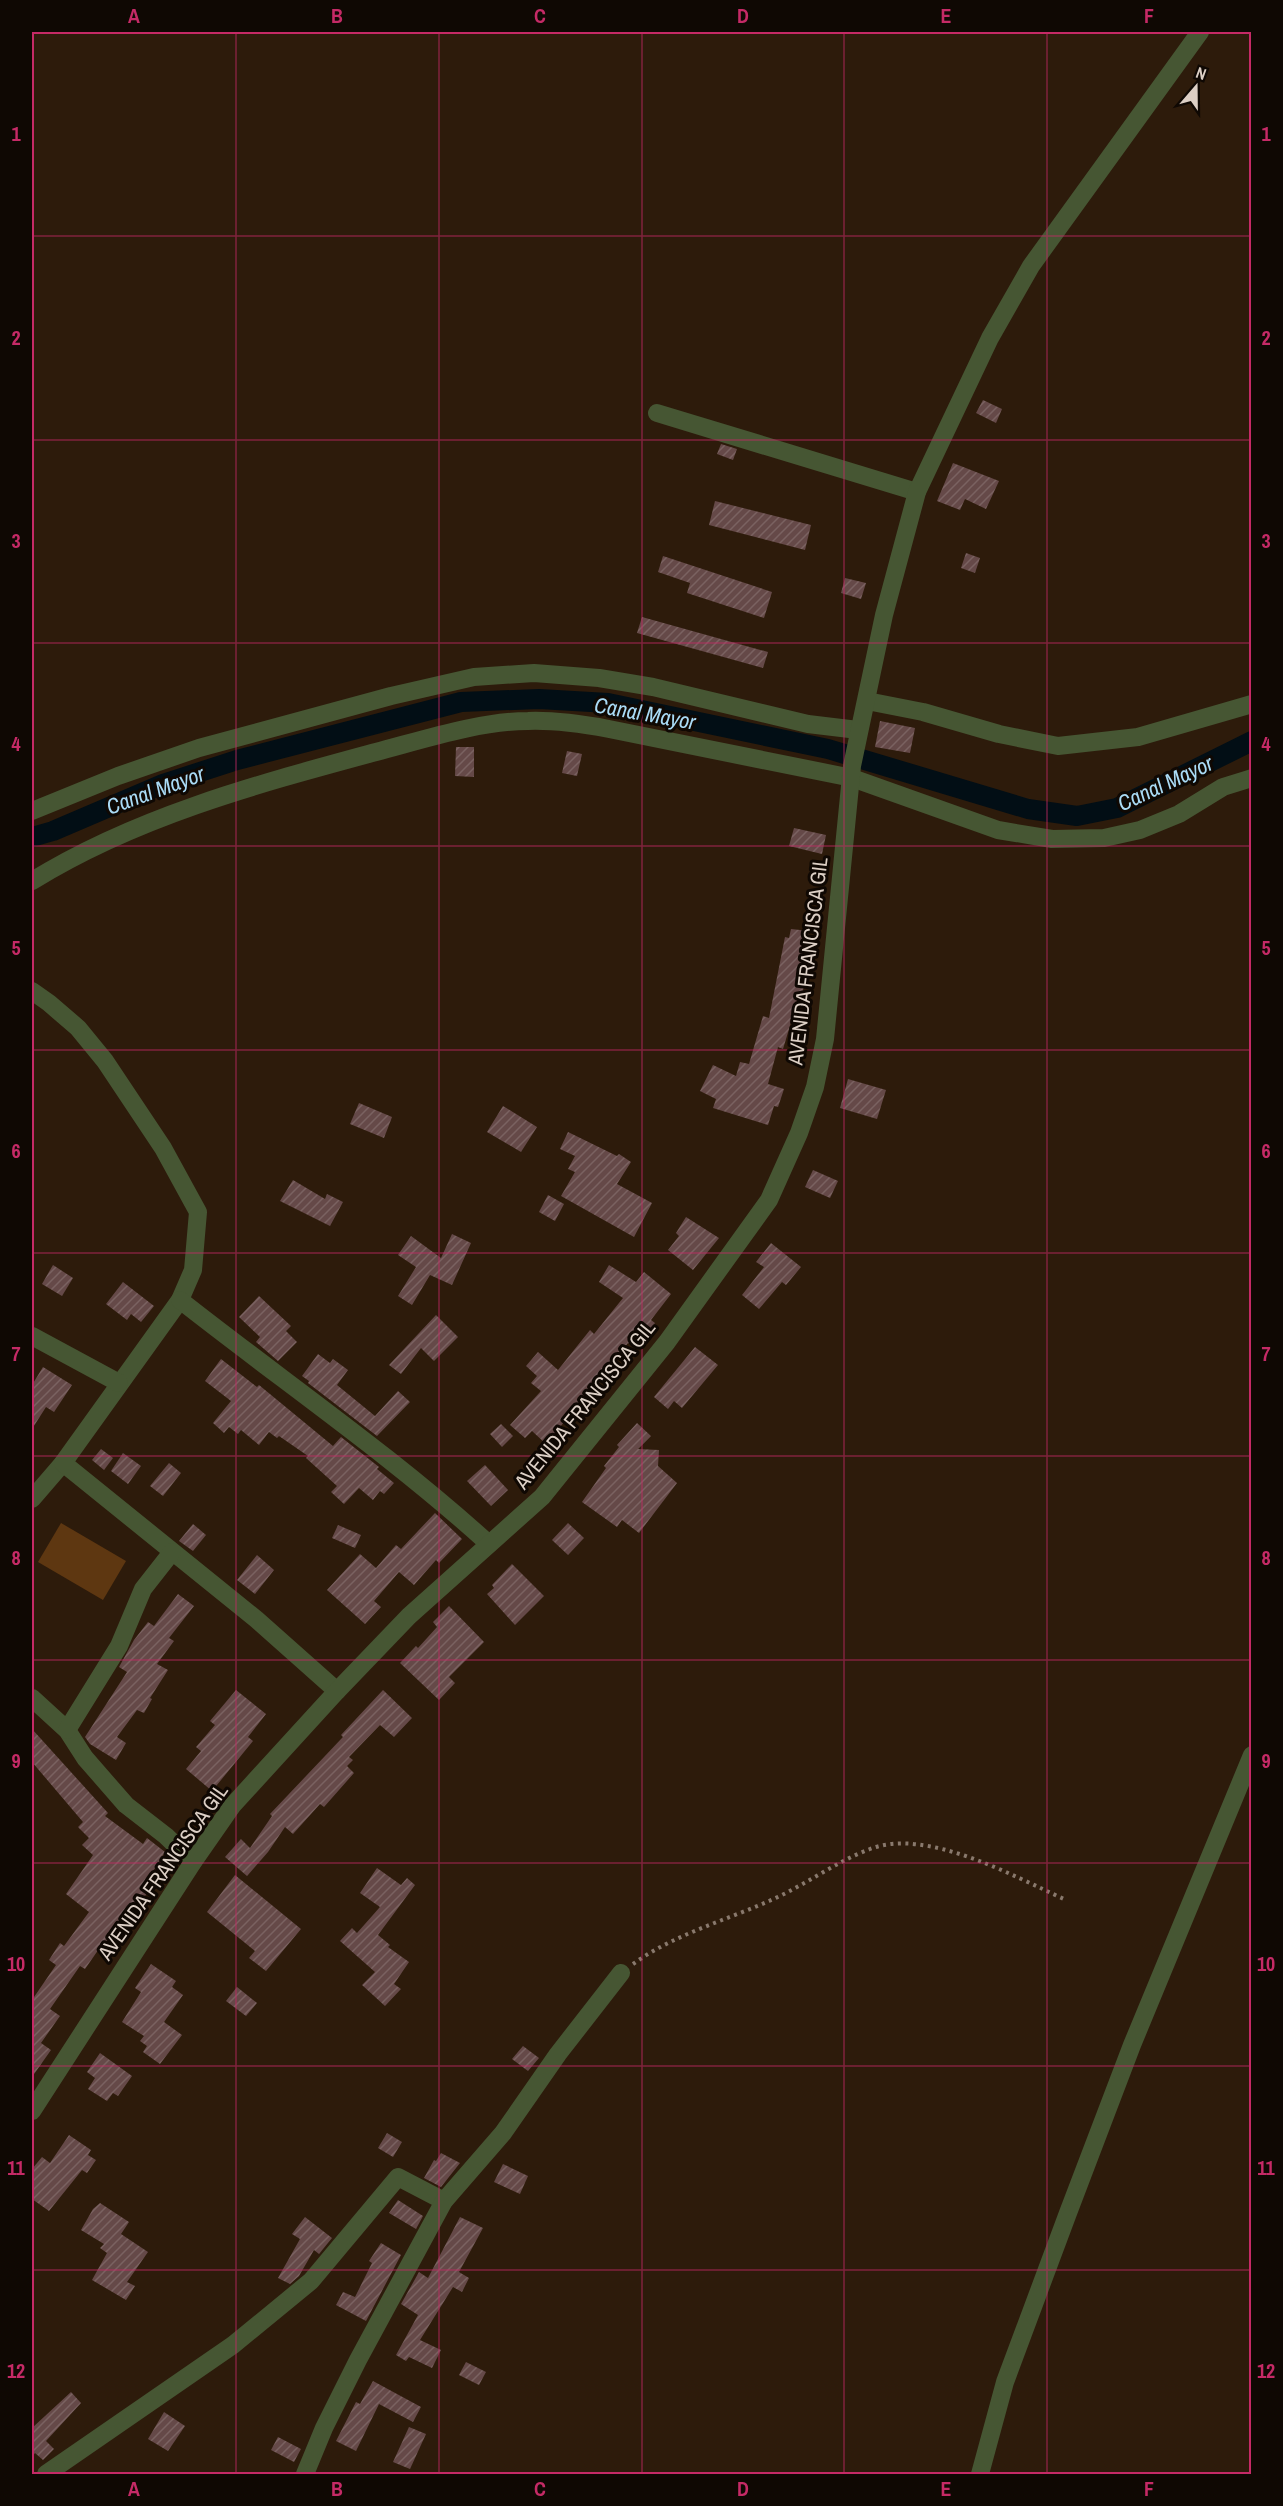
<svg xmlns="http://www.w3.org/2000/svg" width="1283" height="2506" font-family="'Archivo Narrow',sans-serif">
  <defs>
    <pattern id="building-hatch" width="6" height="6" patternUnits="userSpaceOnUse" patternTransform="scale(1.5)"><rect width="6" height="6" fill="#654948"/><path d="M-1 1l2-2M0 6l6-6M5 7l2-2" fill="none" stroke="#7a6261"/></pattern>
  </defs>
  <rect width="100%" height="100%" fill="#2d1b0b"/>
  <!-- pitch -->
  <polygon fill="#5e3711" points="61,1523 126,1561 103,1600 38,1562"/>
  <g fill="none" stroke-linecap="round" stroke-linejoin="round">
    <!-- canal -->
    <polyline stroke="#020e15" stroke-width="20" points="32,837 53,831 163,784 237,760 461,702 539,699 608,703 828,749 1028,809 1077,816 1117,808 1252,741"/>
  </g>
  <!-- building -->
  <g fill="url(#building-hatch)">
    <polygon points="983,400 1002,409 996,423 976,413"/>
    <polygon points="721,444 737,449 733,460 717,454"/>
    <polygon points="953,463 999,481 986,509 965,499 960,510 937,501"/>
    <polygon points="715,501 811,525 805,550 709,525"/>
    <polygon points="966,553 980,558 975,573 961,568"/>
    <polygon points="663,556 772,592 764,618 687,593 690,583 658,572"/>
    <polygon points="845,578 866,583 861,599 841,593"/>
    <polygon points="642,617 768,652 763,668 637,633"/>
    <polygon points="880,721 915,728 910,753 875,747"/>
    <polygon points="456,747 474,747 474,777 455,776"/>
    <polygon points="567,751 582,754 577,776 562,773"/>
    <polygon points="794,828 826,835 822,854 789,846"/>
    <polygon points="791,929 809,931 804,965 808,966 797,1020 792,1019 783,1049 778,1047 768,1084 784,1089 778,1107 774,1106 768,1125 713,1108 716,1099 700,1091 713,1065 736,1076 740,1062 749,1064 763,1016 769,1018 785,937 789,938"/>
    <polygon points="848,1079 886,1090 877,1119 840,1108"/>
    <polygon points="359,1103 392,1117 384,1138 350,1124"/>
    <polygon points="503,1106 537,1127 521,1152 487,1132"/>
    <polygon points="568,1132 617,1156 619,1154 631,1162 617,1184 652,1203 634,1237 561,1196 575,1172 568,1169 575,1156 560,1149"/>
    <polygon points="813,1170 838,1181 830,1198 805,1187"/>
    <polygon points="293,1180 325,1199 327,1194 343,1202 330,1226 280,1201"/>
    <polygon points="548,1195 564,1204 555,1221 539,1212"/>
    <polygon points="686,1217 719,1238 693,1270 668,1250 679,1236 676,1233"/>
    <polygon points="452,1234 471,1243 452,1285 430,1275 412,1305 398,1296 416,1267 398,1255 411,1236 441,1258"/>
    <polygon points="771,1243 801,1267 786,1285 782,1282 759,1309 742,1295 764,1267 756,1262"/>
    <polygon points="53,1265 73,1278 62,1296 42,1284"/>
    <polygon points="609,1265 636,1282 644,1272 671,1294 651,1320 655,1323 646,1335 642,1332 631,1345 628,1343 602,1375 604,1377 595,1388 593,1387 546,1444 532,1431 525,1438 510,1425 541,1391 531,1383 537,1376 526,1366 538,1352 558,1370 590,1330 594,1334 623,1298 599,1282"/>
    <polygon points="123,1282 154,1306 141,1322 131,1314 127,1320 106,1304"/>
    <polygon points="259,1296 291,1326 286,1331 297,1342 278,1361 256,1342 260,1337 239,1317"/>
    <polygon points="436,1315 458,1337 434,1361 421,1348 401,1374 389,1365"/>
    <polygon points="695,1347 718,1365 682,1408 674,1401 668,1409 654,1397"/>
    <polygon points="318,1354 330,1363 333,1359 348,1370 337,1385 375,1416 398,1391 410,1402 377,1436 308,1383 309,1381 302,1376"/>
    <polygon points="221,1359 257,1387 259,1385 333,1446 341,1437 379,1467 377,1469 394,1483 384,1494 380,1491 373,1500 359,1488 344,1504 331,1492 337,1486 306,1458 308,1456 279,1436 277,1438 269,1432 259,1445 241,1430 238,1434 229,1427 224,1433 213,1423 231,1401 205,1381"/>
    <polygon points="43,1367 72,1385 54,1412 46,1407 32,1429 32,1385"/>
    <polygon points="637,1423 651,1436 638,1449 659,1450 658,1466 677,1483 639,1533 622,1520 617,1527 582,1502 606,1468 604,1466 619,1447 617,1445"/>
    <polygon points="501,1424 513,1436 502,1447 490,1434"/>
    <polygon points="101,1449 113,1458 104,1470 92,1460"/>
    <polygon points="123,1453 141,1466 128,1484 111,1471"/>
    <polygon points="169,1463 181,1473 163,1496 150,1486"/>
    <polygon points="485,1465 508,1490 491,1506 467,1481"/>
    <polygon points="435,1513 462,1539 439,1563 436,1560 414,1585 399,1572 374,1601 381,1607 365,1624 327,1590 360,1554 376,1568 396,1545 401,1549"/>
    <polygon points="568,1523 584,1538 568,1555 552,1540"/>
    <polygon points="193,1524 206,1535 193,1551 179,1541"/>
    <polygon points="338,1525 361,1535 355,1548 332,1538"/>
    <polygon points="257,1555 274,1570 255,1594 237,1580"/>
    <polygon points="512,1564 544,1596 515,1625 487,1594 494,1588 492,1585"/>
    <polygon points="178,1594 194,1606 169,1638 174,1641 157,1664 168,1670 150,1698 152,1699 144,1713 137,1710 117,1737 126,1743 116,1760 90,1744 85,1737 127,1672 119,1667 134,1640 148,1622 154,1626"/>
    <polygon points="449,1606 484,1642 449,1677 455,1683 439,1700 400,1663 416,1646 418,1648 437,1627 433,1622"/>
    <polygon points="236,1690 266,1714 248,1737 253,1741 212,1791 186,1769 201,1751 196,1747 215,1725 210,1721"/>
    <polygon points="383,1690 412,1718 394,1737 380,1725 349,1757 353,1760 347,1766 354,1773 324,1807 320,1804 293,1834 285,1827 268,1852 247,1876 225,1857 241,1839 250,1848 272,1816 270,1814 343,1737 341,1735"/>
    <polygon points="32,1729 108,1813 105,1816 143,1844 147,1838 165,1852 142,1889 147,1893 123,1931 126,1933 111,1953 101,1946 85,1969 80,1966 50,2009 60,2016 41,2043 51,2050 32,2077 32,2000 56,1965 49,1960 60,1943 64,1946 89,1912 66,1894 93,1855 82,1845 89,1838 78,1827 83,1822 32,1762"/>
    <polygon points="377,1868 401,1885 407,1878 415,1885 378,1935 390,1945 388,1947 409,1962 394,1984 401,1989 385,2006 362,1985 375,1972 340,1941 352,1928 357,1933 380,1907 360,1893"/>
    <polygon points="235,1875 301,1929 266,1971 249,1958 255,1951 207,1912"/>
    <polygon points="151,1964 176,1981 172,1987 183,1995 164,2022 182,2035 160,2064 143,2052 147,2046 140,2041 144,2036 122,2022 141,1992 135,1988"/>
    <polygon points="237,1987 257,2003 246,2016 226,2001"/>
    <polygon points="523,2046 539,2058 528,2071 512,2059"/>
    <polygon points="100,2053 132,2076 118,2096 113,2093 107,2101 88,2089 95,2078 87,2072"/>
    <polygon points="387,2133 402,2142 393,2157 378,2148"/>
    <polygon points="69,2135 91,2150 88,2155 96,2160 87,2173 82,2170 49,2211 32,2199 32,2169 42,2157 50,2163"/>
    <polygon points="441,2153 460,2163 441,2187 424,2178 434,2160 436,2161"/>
    <polygon points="503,2164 528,2176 520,2194 494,2182"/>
    <polygon points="398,2200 423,2216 416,2229 389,2213"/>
    <polygon points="100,2203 129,2222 121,2234 148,2252 127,2282 135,2286 126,2300 92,2280 107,2253 100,2248 104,2244 81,2230 93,2209"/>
    <polygon points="305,2217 332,2238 319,2254 314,2250 299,2276 290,2284 278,2278 300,2239 292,2234"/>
    <polygon points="460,2217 483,2228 459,2272 469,2278 462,2292 453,2287 420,2340 441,2350 432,2368 409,2357 406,2361 396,2355 418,2315 401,2304 419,2272 428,2278"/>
    <polygon points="381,2243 401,2255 366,2321 336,2305 343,2292 355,2297 372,2263 369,2261"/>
    <polygon points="466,2362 486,2372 479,2385 459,2375"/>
    <polygon points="373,2381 421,2407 413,2422 379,2404 356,2451 336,2441 356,2402 360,2404"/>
    <polygon points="71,2392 81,2403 46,2441 54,2449 43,2460 35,2453 32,2457 32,2428"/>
    <polygon points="164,2412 185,2426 168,2451 148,2439"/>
    <polygon points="409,2427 426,2434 410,2469 393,2462"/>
    <polygon points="278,2437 301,2449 294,2462 271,2450"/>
  </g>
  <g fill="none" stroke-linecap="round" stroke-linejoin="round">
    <!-- path -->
    <path stroke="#89796d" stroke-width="4" stroke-dasharray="3 4.5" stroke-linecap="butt" d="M633 1964C673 1935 724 1921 769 1901 804 1886 835 1862 870 1849 926 1827 1013 1876 1064 1899"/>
    <!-- minor -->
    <g stroke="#465633" stroke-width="18">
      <polyline points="657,413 917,492"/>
      <polyline points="867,701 923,712 999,734 1058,746 1138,737 1252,704"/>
      <polyline points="32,811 118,776 199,748 391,696 474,677 534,673 599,678 653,687 808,724 858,730"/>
      <path d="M32 881C137 816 258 784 376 752 422 740 480 721 528 721 555 720 582 724 609 729L852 778 998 830 1052 839 1104 838 1140 830 1179 814 1223 787 1252 778"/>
      <polyline points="32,991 49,1003 78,1028 105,1061 163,1148 198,1212 193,1270 180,1300 63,1463 32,1499"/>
      <path d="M180 1300C284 1382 391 1455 489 1544"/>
      <polyline points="32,1336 119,1383"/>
      <polyline points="63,1463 256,1619 337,1691"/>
      <polyline points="32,1698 67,1730 85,1758 126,1805 166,1836 193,1862"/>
      <polyline points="67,1730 119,1646 143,1589 172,1552"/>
      <polyline points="32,2111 193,1862 232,1806 337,1691 409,1616 542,1497 667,1342 769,1200 799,1133 815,1087 825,1039 852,766 884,615 917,492 990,338 1031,266 1200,32"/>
      <polyline points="46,2474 233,2345 311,2281 398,2177 444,2201"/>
      <polyline points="305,2474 324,2428 358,2360 444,2201 503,2133 558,2054 621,1973"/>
      <polyline points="980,2474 1005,2382 1068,2213 1132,2045 1252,1755"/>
    </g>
  </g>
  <!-- grid -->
  <path fill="none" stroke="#c52a66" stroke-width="1.5" stroke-opacity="0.55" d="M236 32V2474M439 32V2474M642 32V2474M844 32V2474M1047 32V2474M32 236H1252M32 440H1252M32 643H1252M32 846H1252M32 1050H1252M32 1253H1252M32 1456H1252M32 1660H1252M32 1863H1252M32 2066H1252M32 2270H1252"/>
  <g text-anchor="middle" stroke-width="6" stroke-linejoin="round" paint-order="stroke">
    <!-- street labels -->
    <g font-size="21" fill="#dccfc5" stroke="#0f0803">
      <text transform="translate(808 961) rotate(-83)" y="7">AVENIDA FRANCISCA GIL</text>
      <text transform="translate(585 1405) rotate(-51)" y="7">AVENIDA FRANCISCA GIL</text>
      <text transform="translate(163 1872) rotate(-55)" y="7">AVENIDA FRANCISCA GIL</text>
    </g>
    <!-- water labels -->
    <g font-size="22" font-style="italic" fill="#aadbf6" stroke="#0f0803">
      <text transform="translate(645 713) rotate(10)" y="8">Canal Mayor</text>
      <text transform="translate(1165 783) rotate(-25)" y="8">Canal Mayor</text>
      <text transform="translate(155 790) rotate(-20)" y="8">Canal Mayor</text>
    </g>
  </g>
  <!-- border -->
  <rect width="1283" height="2506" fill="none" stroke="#0f0803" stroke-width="66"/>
  <!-- north arrow -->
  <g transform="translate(1196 87) rotate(20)" stroke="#0f0803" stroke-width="4.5" paint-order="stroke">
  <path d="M0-4.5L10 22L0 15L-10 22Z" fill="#dccfc5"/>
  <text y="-9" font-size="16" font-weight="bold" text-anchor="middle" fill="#dccfc5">N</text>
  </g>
  <rect x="33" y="33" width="1217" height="2440" fill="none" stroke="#c52a66" stroke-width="2"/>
  <g font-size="20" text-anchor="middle" font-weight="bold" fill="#c52a66">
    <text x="134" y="23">A</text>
    <text x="337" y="23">B</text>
    <text x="540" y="23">C</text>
    <text x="743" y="23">D</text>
    <text x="946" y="23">E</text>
    <text x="1149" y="23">F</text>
    <text x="16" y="141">1</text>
    <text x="1266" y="141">1</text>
    <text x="16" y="345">2</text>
    <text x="1266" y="345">2</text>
    <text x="16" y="548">3</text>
    <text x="1266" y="548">3</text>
    <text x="16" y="751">4</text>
    <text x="1266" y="751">4</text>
    <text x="16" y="955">5</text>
    <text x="1266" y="955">5</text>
    <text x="16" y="1158">6</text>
    <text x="1266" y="1158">6</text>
    <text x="16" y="1361">7</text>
    <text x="1266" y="1361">7</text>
    <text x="16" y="1565">8</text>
    <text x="1266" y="1565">8</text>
    <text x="16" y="1768">9</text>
    <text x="1266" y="1768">9</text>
    <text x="16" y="1971">10</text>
    <text x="1266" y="1971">10</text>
    <text x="16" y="2175">11</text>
    <text x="1266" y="2175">11</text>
    <text x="16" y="2378">12</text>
    <text x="1266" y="2378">12</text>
    <text x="134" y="2496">A</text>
    <text x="337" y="2496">B</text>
    <text x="540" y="2496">C</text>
    <text x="743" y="2496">D</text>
    <text x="946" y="2496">E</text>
    <text x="1149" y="2496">F</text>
  </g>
</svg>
